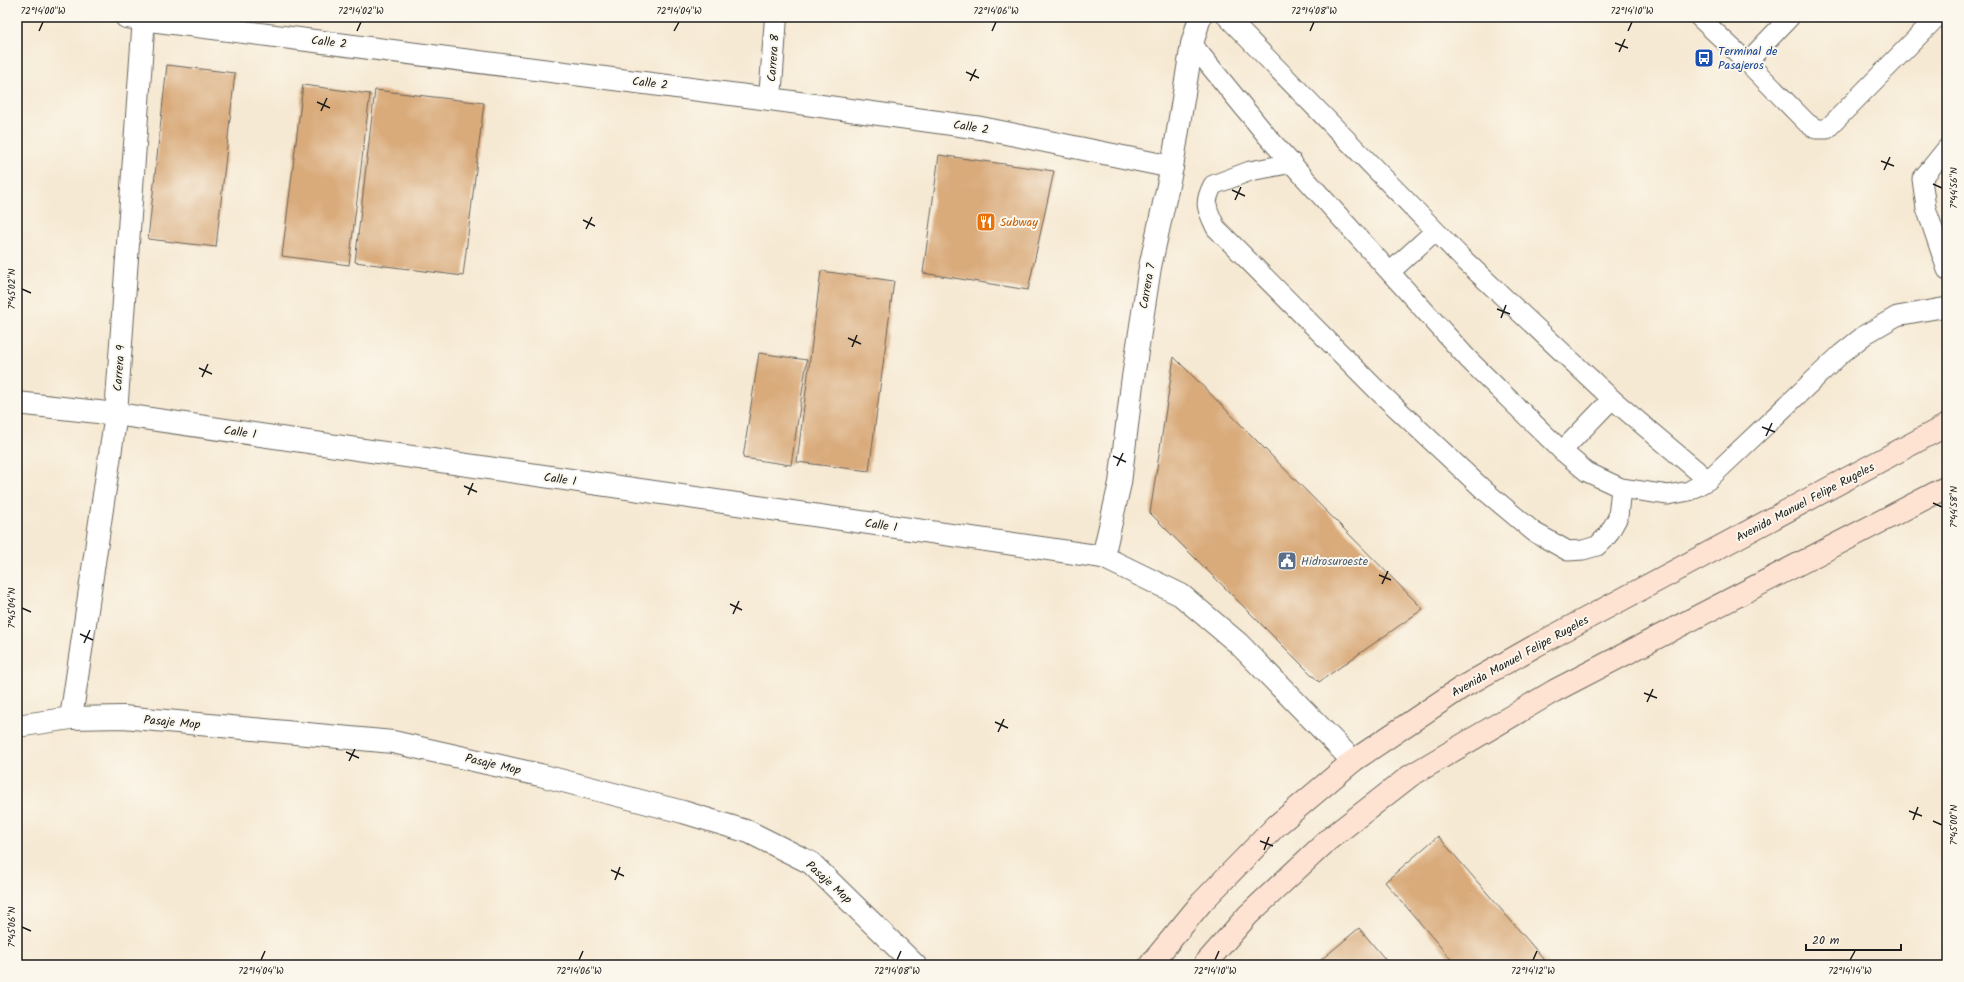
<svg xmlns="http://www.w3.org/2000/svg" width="1964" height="982" font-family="Kalam,sans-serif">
  <rect width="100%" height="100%" fill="#fbf7ec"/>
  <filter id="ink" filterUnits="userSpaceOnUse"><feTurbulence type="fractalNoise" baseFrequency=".025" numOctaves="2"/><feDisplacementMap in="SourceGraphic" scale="8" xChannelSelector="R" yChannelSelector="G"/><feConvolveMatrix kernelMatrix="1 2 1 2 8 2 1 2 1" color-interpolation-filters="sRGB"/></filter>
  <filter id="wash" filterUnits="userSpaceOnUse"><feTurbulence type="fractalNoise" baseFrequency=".012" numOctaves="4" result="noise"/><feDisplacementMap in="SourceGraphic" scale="16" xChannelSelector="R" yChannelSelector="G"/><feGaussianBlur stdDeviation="0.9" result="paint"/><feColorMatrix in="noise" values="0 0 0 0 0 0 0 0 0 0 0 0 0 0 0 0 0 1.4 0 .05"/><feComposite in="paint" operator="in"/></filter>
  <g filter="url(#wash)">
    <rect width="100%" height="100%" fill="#f6e9d3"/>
    <g id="blocks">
      <!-- building -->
      <g fill="#d9aa7a">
        <polygon points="167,65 235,73 216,247 148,239"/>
        <polygon points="303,85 370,94 349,265 282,256"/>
        <polygon points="375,90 484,103 463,276 355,262"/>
        <polygon points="939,155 1054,171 1028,290 923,273"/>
        <polygon points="821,271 894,281 869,471 797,462"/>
        <polygon points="759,353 807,360 791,465 743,458"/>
        <polygon points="1174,357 1423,609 1319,682 1150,513"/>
        <polygon points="1438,836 1549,965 1456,965 1385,882"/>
        <polygon points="1359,928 1390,965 1315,965"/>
      </g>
    </g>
  </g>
  <g filter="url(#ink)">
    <use href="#blocks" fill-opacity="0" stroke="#68645c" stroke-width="1"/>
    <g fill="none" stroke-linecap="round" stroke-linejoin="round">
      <defs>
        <g id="lane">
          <polyline points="1227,17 1462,258 1612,399 1708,480"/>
          <polyline points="1699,17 1747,62 1790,17"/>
          <polyline points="1192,44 1267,136 1469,360 1562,451 1587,472 1621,488 1668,495 1689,491 1708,480 1841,354 1866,334 1897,316 1947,307"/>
          <polyline points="1747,62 1807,123 1816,129 1827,129 1937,17"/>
          <polyline points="1947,148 1922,179 1926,208 1947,270"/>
          <path d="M1293 163 1250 171 1213 185C1203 204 1207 209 1216 228L1377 390 1485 491 1534 532 1568 551 1583 550 1597 546 1608 535 1618 517 1621 488"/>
          <polyline points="1390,272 1434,232"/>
          <polyline points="1562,451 1612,399"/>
        </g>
        <g id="street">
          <polyline points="126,17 770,99 981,128 1172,167"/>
          <polyline points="770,99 776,17"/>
          <polyline points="17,403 116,414 1103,557 1181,595 1239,644 1353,761"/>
          <polyline points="1103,557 1120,483 1132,384 1150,267 1172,167 1192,44 1200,17"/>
          <polyline points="71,718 116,414 144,17"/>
          <polyline points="17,726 71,718 123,717 393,742 540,775 683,812 749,832 811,863 915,965"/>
        </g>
        <g id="secondary">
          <polyline points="1150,965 1202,902 1276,826 1353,761 1461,688 1535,646 1947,425"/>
          <polyline points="1204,965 1248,915 1328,840 1410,776 1554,691 1947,487"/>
        </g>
      </defs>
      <!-- lane casing -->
      <use href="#lane" stroke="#68645c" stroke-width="21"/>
      <!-- street casing -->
      <use href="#street" stroke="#68645c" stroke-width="24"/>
      <!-- secondary casing -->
      <use href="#secondary" stroke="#68645c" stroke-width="24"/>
      <!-- lane -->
      <use href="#lane" stroke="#fff" stroke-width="19"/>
      <!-- street -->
      <use href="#street" stroke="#fff" stroke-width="22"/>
      <!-- secondary -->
      <use href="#secondary" stroke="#fee3d2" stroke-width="22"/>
    </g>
  </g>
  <!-- ticks -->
  <path fill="none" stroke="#1c1c1c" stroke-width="1.5" d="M39 31 43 22M357 31 361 22M674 31 679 22M992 31 996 22M1310 31 1314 22M1628 31 1632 22M1615 43 1628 48M1619 52 1625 39M966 72 979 78M970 81 976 69M317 102 330 108M321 111 327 98M1881 161 1894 166M1884 170 1890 157M1933 184 1942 188M1232 190 1245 196M1235 200 1241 187M583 220 595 226M586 229 592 217M22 289 31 293M1497 309 1510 314M1501 318 1506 305M848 338 861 344M852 347 857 335M199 368 212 374M202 377 208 364M1762 427 1775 432M1766 436 1772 423M1113 456 1126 462M1117 466 1123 453M464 486 477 492M468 495 473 483M1933 503 1942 507M1379 575 1391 580M1382 584 1388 571M730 604 742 610M22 608 31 612M733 614 739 601M80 634 93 640M84 643 90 630M1644 693 1657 698M1647 702 1653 689M995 722 1008 728M998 732 1004 719M346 752 359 758M349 761 355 749M1909 811 1922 816M1913 820 1918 807M1933 821 1942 825M1260 841 1273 846M1264 850 1269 837M611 870 624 876M615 880 620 867M22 927 31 931M261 960 265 951M579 960 583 951M897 960 901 951M1215 960 1219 951M1533 960 1537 951M1850 960 1855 951"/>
  <!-- icons -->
  <defs>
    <symbol id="bus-square" viewBox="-11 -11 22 22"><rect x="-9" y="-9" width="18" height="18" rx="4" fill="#1a4fb4" stroke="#fbf7ec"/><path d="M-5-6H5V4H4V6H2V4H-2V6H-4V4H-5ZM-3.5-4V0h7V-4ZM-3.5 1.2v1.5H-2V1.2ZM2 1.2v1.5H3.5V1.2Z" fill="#fff"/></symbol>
    <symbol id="restaurant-square" viewBox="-11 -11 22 22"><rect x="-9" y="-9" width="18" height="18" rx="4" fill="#e8710a" stroke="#fbf7ec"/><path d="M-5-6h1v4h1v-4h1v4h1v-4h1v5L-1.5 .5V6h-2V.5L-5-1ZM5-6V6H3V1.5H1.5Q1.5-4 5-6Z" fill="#fff"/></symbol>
    <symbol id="civic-square" viewBox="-11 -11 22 22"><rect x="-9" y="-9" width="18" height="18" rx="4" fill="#5c6f8a" stroke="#fbf7ec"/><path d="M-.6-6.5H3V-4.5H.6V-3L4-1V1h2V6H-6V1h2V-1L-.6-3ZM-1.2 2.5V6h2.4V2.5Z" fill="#fff"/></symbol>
  </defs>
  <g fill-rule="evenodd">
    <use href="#bus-square" x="1693" y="47" width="22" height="22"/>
    <use href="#restaurant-square" x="975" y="211" width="22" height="22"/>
    <use href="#civic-square" x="1276" y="550" width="22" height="22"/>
  </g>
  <g text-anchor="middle" stroke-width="4" stroke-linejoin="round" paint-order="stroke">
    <!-- street labels -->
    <g font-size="12" fill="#1c1c1c" stroke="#fbf7ec">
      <text transform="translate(329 42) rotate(7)" y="4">Calle 2</text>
      <text transform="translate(773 58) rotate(-86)" y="4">Carrera 8</text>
      <text transform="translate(650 83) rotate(7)" y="4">Calle 2</text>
      <text transform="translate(971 127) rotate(9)" y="4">Calle 2</text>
      <text transform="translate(1147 286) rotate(-80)" y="4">Carrera 7</text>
      <text transform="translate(119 368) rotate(-86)" y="4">Carrera 9</text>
      <text transform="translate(240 432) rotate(8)" y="4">Calle 1</text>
      <text transform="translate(560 479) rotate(8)" y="4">Calle 1</text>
      <text transform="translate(1805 502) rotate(-28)" y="4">Avenida Manuel Felipe Rugeles</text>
      <text transform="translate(881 525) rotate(8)" y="4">Calle 1</text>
      <text transform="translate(1520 656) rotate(-29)" y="4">Avenida Manuel Felipe Rugeles</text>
      <text transform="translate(172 722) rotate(5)" y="4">Pasaje Mop</text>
      <text transform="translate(493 764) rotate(13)" y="4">Pasaje Mop</text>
      <text transform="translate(829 882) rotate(42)" y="4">Pasaje Mop</text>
    </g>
    <!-- transit labels -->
    <g font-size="12" fill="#164399" stroke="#fbf7ec" text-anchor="start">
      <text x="1718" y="55">Terminal de<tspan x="1718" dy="14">Pasajeros</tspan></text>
    </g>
    <!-- food labels -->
    <g font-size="12" fill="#c56008" stroke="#fbf7ec" text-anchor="start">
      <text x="1000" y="226">Subway</text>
    </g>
    <!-- service labels -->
    <g font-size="12" fill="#4e5e75" stroke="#fbf7ec" text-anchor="start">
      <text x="1301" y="565">Hidrosuroeste</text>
    </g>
  </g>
  <!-- margin -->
  <rect width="1964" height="982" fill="none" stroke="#fbf7ec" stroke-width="44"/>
  <!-- scale -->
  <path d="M1806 944v6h95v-6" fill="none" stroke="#1c1c1c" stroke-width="2"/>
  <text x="1812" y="944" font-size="12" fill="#1c1c1c" stroke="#fbf7ec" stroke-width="3" paint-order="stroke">20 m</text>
  <rect x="22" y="22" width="1920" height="938" fill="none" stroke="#1c1c1c" stroke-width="1.5"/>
  <g font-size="10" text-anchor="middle" fill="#1c1c1c">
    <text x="43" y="14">72°14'00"W</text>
    <text x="361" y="14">72°14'02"W</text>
    <text x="679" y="14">72°14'04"W</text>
    <text x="996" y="14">72°14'06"W</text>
    <text x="1314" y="14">72°14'08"W</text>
    <text x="1632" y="14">72°14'10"W</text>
    <text transform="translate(1953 188) rotate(-90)" y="4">7°44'56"N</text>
    <text transform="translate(11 289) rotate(-90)" y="4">7°45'02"N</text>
    <text transform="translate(1953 507) rotate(-90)" y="4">7°44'58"N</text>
    <text transform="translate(11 608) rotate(-90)" y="4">7°45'04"N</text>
    <text transform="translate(1953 825) rotate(-90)" y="4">7°45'00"N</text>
    <text transform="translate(11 927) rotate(-90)" y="4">7°45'06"N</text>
    <text x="261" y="974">72°14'04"W</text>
    <text x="579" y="974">72°14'06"W</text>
    <text x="897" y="974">72°14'08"W</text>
    <text x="1215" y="974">72°14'10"W</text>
    <text x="1533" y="974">72°14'12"W</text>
    <text x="1850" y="974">72°14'14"W</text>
  </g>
</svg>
